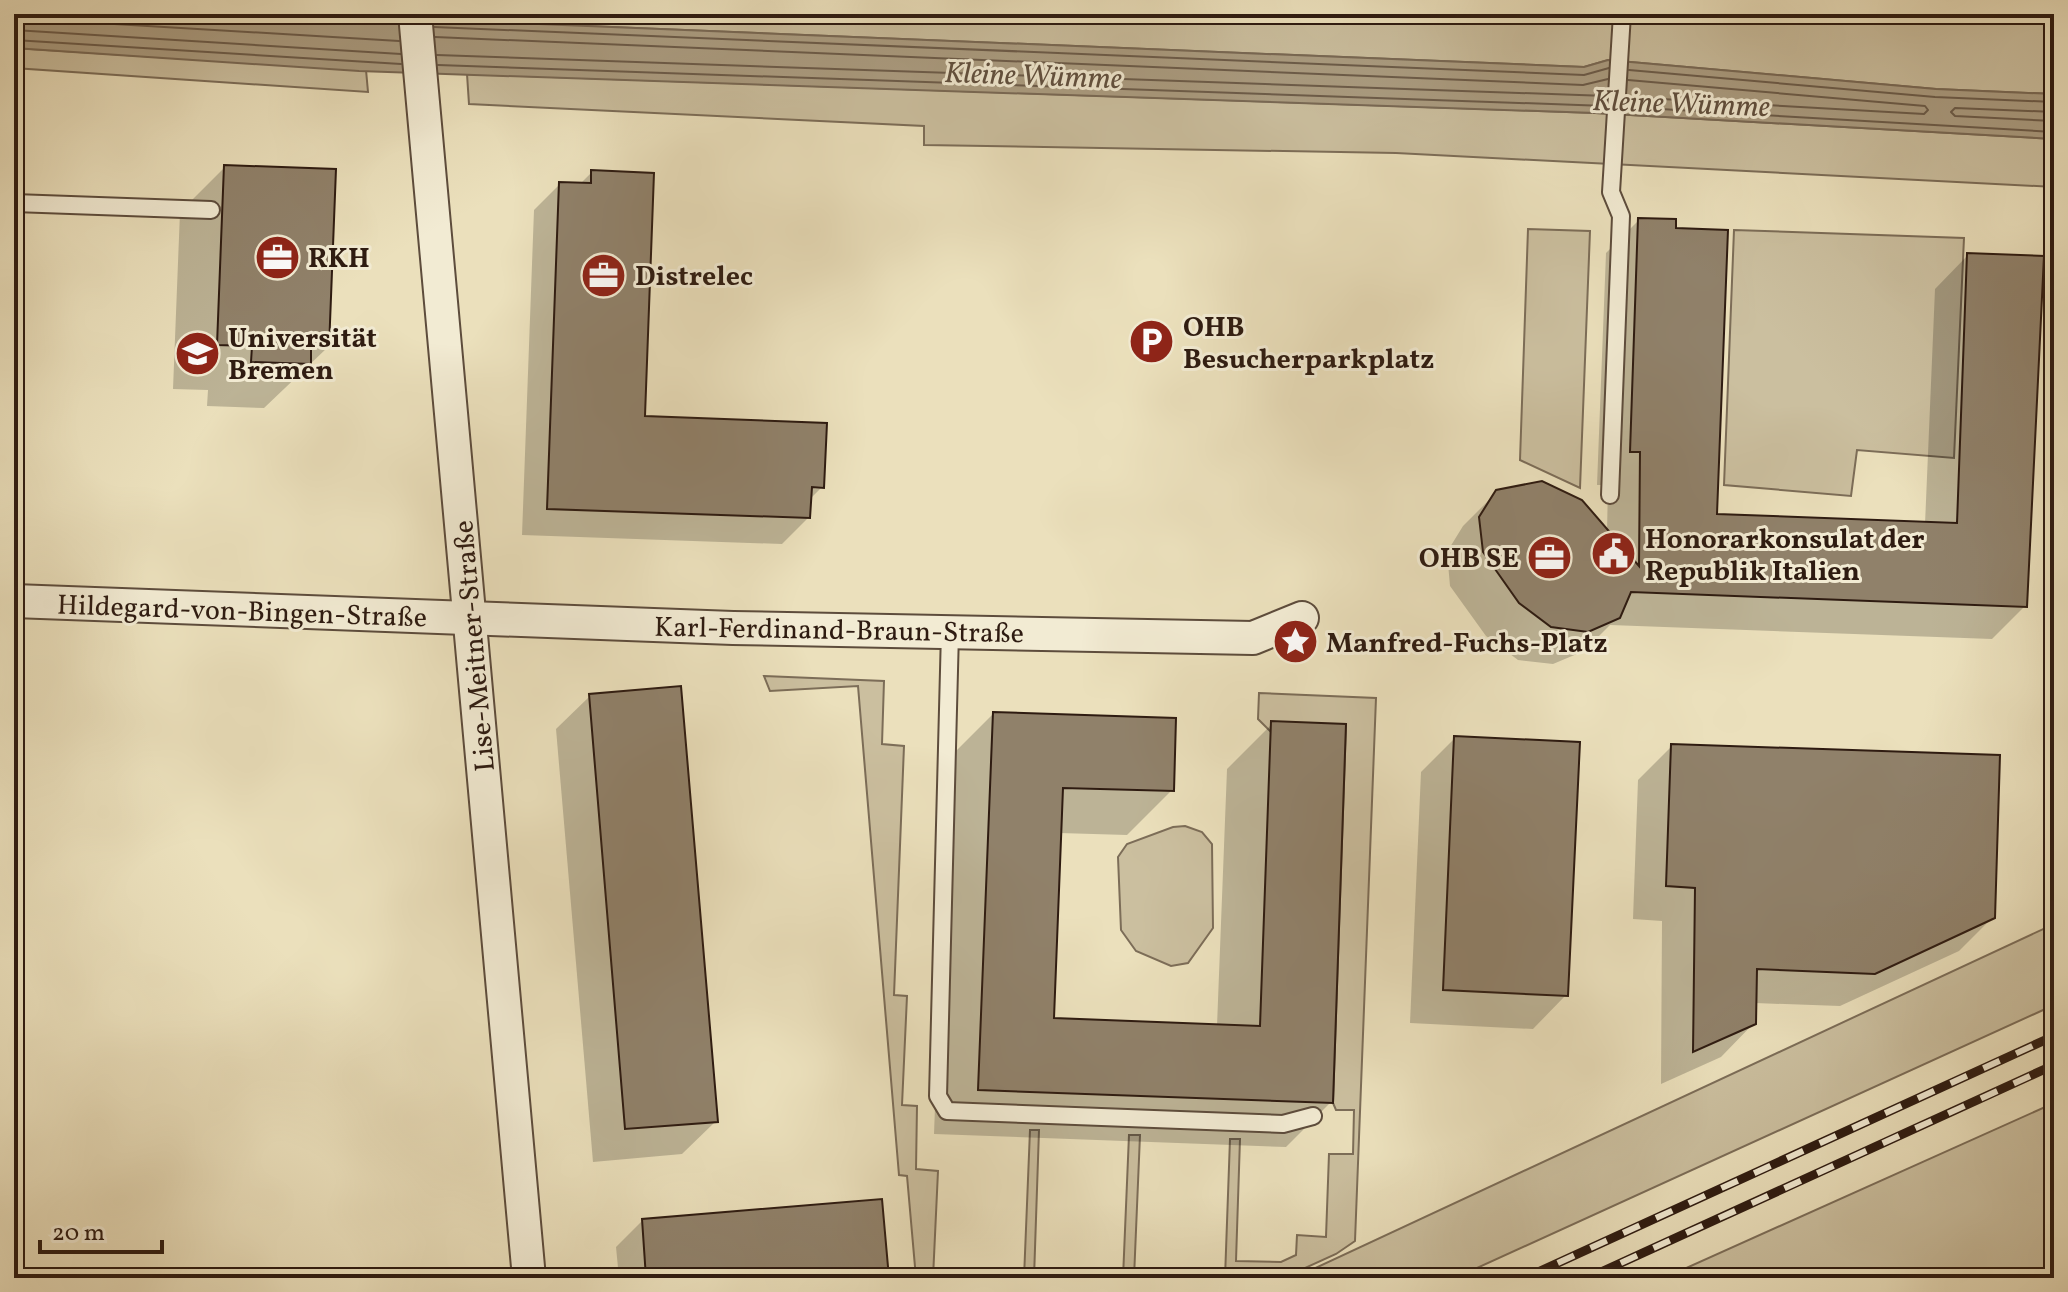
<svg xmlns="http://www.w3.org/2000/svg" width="2068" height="1292" font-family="Vollkorn,serif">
  <rect width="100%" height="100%" fill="#ebe0bc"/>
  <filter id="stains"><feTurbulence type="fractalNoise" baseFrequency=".0025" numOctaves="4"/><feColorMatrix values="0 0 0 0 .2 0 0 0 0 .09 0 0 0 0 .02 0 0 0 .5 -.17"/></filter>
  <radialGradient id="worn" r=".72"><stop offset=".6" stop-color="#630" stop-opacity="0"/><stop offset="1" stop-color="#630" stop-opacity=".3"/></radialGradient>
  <!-- green -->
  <g fill="#cbbf9f" stroke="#7c6d58" stroke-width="2">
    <polygon points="466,14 2054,14 2054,94 1936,89 1608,60 1584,67 467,21"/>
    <polygon points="14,48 366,70 368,92 14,68"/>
    <polygon points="467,74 1595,113 2054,139 2054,187 1396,153 924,145 924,126 469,104"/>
    <polygon points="1528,229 1590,231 1580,488 1520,460"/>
    <polygon points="1734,230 1964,238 1954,458 1857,450 1851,496 1724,485"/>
    <polygon points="764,676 884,681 882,744 904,746 894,995 907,996 902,1105 917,1106 916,1169 938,1171 933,1278 916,1278 907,1176 899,1175 858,686 770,691"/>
    <polygon points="1259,693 1376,698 1355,1241 1336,1254 1283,1278 1225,1278 1230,1139 1240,1139 1236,1261 1281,1262 1296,1255 1297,1235 1326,1237 1329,1154 1353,1154 1354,1110 1336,1110 1333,1103 1346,725 1271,732 1258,719"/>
    <polygon points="1185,826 1202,832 1212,844 1213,928 1188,963 1171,966 1136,951 1121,930 1118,857 1127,844 1173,827"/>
    <polygon points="2054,924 2054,1005 1455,1278 1294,1278"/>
    <polygon points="2054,1103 2054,1278 1664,1278"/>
    <polygon points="1030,1130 1039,1130 1034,1278 1024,1278"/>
    <polygon points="1129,1135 1140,1135 1134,1278 1123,1278"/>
  </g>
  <!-- water -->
  <polygon fill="#ab9d82" stroke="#796955" stroke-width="2" points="14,14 371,14 467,21 1584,67 1608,60 1936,89 2054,94 2054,139 1595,113 359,71 14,48"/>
  <!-- shadow -->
  <g fill="#0003">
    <polygon points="225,167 327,348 264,408 207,406 208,390 173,389 180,212"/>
    <polygon points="592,172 643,418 822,487 809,500 808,518 782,544 522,535 534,210 560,184 579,185"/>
    <polygon points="1639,220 1715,516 1925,524 1935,289 1968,255 2025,606 1992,639 1610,625 1584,651 1553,664 1518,660 1486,636 1450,586 1447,552 1463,526 1497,492 1607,532 1608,485 1597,485 1606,253"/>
    <polygon points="590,696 716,1121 682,1154 593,1162 556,729"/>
    <polygon points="993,714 1172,790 1127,835 1059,833 1052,1020 1217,1026 1227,769 1272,724 1331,1102 1286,1147 934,1134 948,759"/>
    <polygon points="1455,738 1566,995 1533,1029 1410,1023 1421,772"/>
    <polygon points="1672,746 1993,917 1959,951 1840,1006 1755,1003 1754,1023 1721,1057 1661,1084 1662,921 1633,919 1638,780"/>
    <polygon points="642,1221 888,1278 619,1278 616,1247"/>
  </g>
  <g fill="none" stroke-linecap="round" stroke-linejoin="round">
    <!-- shore -->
    <g stroke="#6c5c4a" stroke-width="2">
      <polyline points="14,18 399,41"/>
      <polyline points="434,27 1584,75 1609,68"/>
      <polyline points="14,30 401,54"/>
      <polyline points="435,37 1583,85 1608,79"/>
      <polyline points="14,40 401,64"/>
      <polyline points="437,55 1607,96"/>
      <polyline points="438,65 1606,106"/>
      <polyline points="1629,70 1935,97 2054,102"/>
      <polyline points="1627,97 1924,114 1928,110 1925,106 1628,80"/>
      <polyline points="1626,107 2054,132"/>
      <polyline points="2054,112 1955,108 1951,112 1955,116 2054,121"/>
    </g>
  </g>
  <!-- building -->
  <g fill="#90816a" stroke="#2e1b11" stroke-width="2">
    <polygon points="224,165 336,169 329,348 311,348 311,364 251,362 252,346 217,345"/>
    <polygon points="591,170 654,173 645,416 827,423 824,488 812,487 810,518 547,509 559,182 591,183"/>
    <polygon points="1638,218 1676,219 1676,228 1728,230 1717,514 1957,523 1967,253 2044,256 2027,607 1631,592 1620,618 1588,632 1551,627 1519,603 1483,552 1479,517 1496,490 1542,481 1582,500 1639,566 1640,452 1630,452"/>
    <polygon points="681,686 718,1122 625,1129 589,694"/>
    <polygon points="993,712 1176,718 1174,791 1063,788 1054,1018 1260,1026 1271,721 1346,724 1333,1103 978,1090"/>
    <polygon points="1454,736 1580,742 1568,996 1443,990"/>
    <polygon points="1671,744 2000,755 1995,918 1875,974 1757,969 1756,1024 1693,1052 1695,888 1666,886"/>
    <polygon points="882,1199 889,1278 646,1278 642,1219"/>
  </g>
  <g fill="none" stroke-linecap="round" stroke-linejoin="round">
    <defs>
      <g id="service">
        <polyline points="14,203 211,210"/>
        <polyline points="1610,495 1621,216 1611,192 1622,14"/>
        <polyline points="950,632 938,1096 947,1111 1283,1124 1313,1116"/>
      </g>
      <g id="minor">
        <polyline points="415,14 529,1278"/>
        <polyline points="14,601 733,628 1253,638 1302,618"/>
      </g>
    </defs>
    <!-- service casing -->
    <use href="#service" stroke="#5d4c3c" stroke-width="20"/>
    <!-- minor casing -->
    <use href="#minor" stroke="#5d4c3c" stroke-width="36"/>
    <!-- service -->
    <use href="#service" stroke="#f2ebd3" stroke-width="16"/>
    <!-- minor -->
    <use href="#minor" stroke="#f2ebd3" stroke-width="32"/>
    <defs>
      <g id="rail">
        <polyline points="1525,1278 2054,1036"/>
        <polyline points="1588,1278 2054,1065"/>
      </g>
    </defs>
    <!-- rail casing -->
    <use href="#rail" stroke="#2e1b11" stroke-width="9"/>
    <!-- rail -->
    <use href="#rail" stroke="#f2ebd3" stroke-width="6" stroke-dasharray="18" stroke-linecap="butt"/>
  </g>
  <!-- icons -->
  <defs>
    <symbol id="office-disc" viewBox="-11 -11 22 22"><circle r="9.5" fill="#8f2418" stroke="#f2ebd3"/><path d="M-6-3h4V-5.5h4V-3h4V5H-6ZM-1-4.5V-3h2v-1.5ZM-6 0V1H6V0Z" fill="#fff"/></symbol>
    <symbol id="parking-disc" viewBox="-11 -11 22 22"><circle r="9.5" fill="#8f2418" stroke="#f2ebd3"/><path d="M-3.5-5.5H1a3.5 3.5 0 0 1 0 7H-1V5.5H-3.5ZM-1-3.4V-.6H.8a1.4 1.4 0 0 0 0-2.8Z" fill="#fff"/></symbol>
    <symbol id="university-disc" viewBox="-11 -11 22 22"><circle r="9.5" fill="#8f2418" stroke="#f2ebd3"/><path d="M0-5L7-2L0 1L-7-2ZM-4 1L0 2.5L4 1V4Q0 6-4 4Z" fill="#fff"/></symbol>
    <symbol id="civic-disc" viewBox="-11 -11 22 22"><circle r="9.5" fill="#8f2418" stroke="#f2ebd3"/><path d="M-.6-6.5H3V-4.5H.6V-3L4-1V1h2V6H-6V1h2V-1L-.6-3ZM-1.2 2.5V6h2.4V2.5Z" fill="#fff"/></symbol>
    <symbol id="sight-disc" viewBox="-11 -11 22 22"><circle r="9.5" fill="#8f2418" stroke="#f2ebd3"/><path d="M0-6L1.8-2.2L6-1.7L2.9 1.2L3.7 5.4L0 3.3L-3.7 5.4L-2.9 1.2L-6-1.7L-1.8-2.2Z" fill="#fff"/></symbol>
  </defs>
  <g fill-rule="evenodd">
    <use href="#office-disc" x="252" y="232" width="51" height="51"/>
    <use href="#office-disc" x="578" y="250" width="51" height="51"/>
    <use href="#parking-disc" x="1126" y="316" width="51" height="51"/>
    <use href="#university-disc" x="172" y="328" width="51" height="51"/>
    <use href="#civic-disc" x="1588" y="528" width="51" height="51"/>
    <use href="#office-disc" x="1524" y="532" width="51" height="51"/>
    <use href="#sight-disc" x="1270" y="616" width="51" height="51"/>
  </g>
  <g text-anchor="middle" stroke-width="6" stroke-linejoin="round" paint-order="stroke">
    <!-- poi labels -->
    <g font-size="28" font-weight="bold" fill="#2e1b11" stroke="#f2ebd3" text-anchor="start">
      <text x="308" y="267">RKH</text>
      <text x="635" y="285">Distrelec</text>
      <text x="1183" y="336">OHB<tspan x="1183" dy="32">Besucherparkplatz</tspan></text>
      <text x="228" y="347">Universität<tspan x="228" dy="32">Bremen</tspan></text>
      <text x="1645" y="548">Honorarkonsulat der<tspan x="1645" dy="32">Republik Italien</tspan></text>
      <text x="1519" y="567" text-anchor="end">OHB SE</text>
      <text x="1326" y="652">Manfred-Fuchs-Platz</text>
    </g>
    <!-- street labels -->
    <g font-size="28" fill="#2e1b11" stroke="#f2ebd3">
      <text transform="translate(242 610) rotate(2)" y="10">Hildegard-von-Bingen-Straße</text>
      <text transform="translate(839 629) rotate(1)" y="10">Karl-Ferdinand-Braun-Straße</text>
      <text transform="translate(473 646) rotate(-95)" y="10">Lise-Meitner-Straße</text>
    </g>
    <!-- water labels -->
    <g font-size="30" font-style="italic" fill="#604f3e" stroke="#f2ebd3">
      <text transform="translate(1033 75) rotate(2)" y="10">Kleine Wümme</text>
      <text transform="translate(1681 103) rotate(2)" y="10">Kleine Wümme</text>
    </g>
  </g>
  <!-- margin -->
  <rect width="2068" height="1292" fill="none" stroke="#ebe0bc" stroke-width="48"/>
  <rect x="16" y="16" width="2036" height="1260" fill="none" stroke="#2e1b11" stroke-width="4"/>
  <rect x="24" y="24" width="2020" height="1244" fill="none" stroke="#2e1b11" stroke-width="2"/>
  <!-- scale -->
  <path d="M40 1240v12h122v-12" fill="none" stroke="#2e1b11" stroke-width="4"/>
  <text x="52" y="1240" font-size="24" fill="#2e1b11" stroke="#f2ebd3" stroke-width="6" paint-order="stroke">20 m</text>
  <rect width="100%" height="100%" filter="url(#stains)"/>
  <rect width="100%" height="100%" fill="url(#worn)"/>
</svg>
